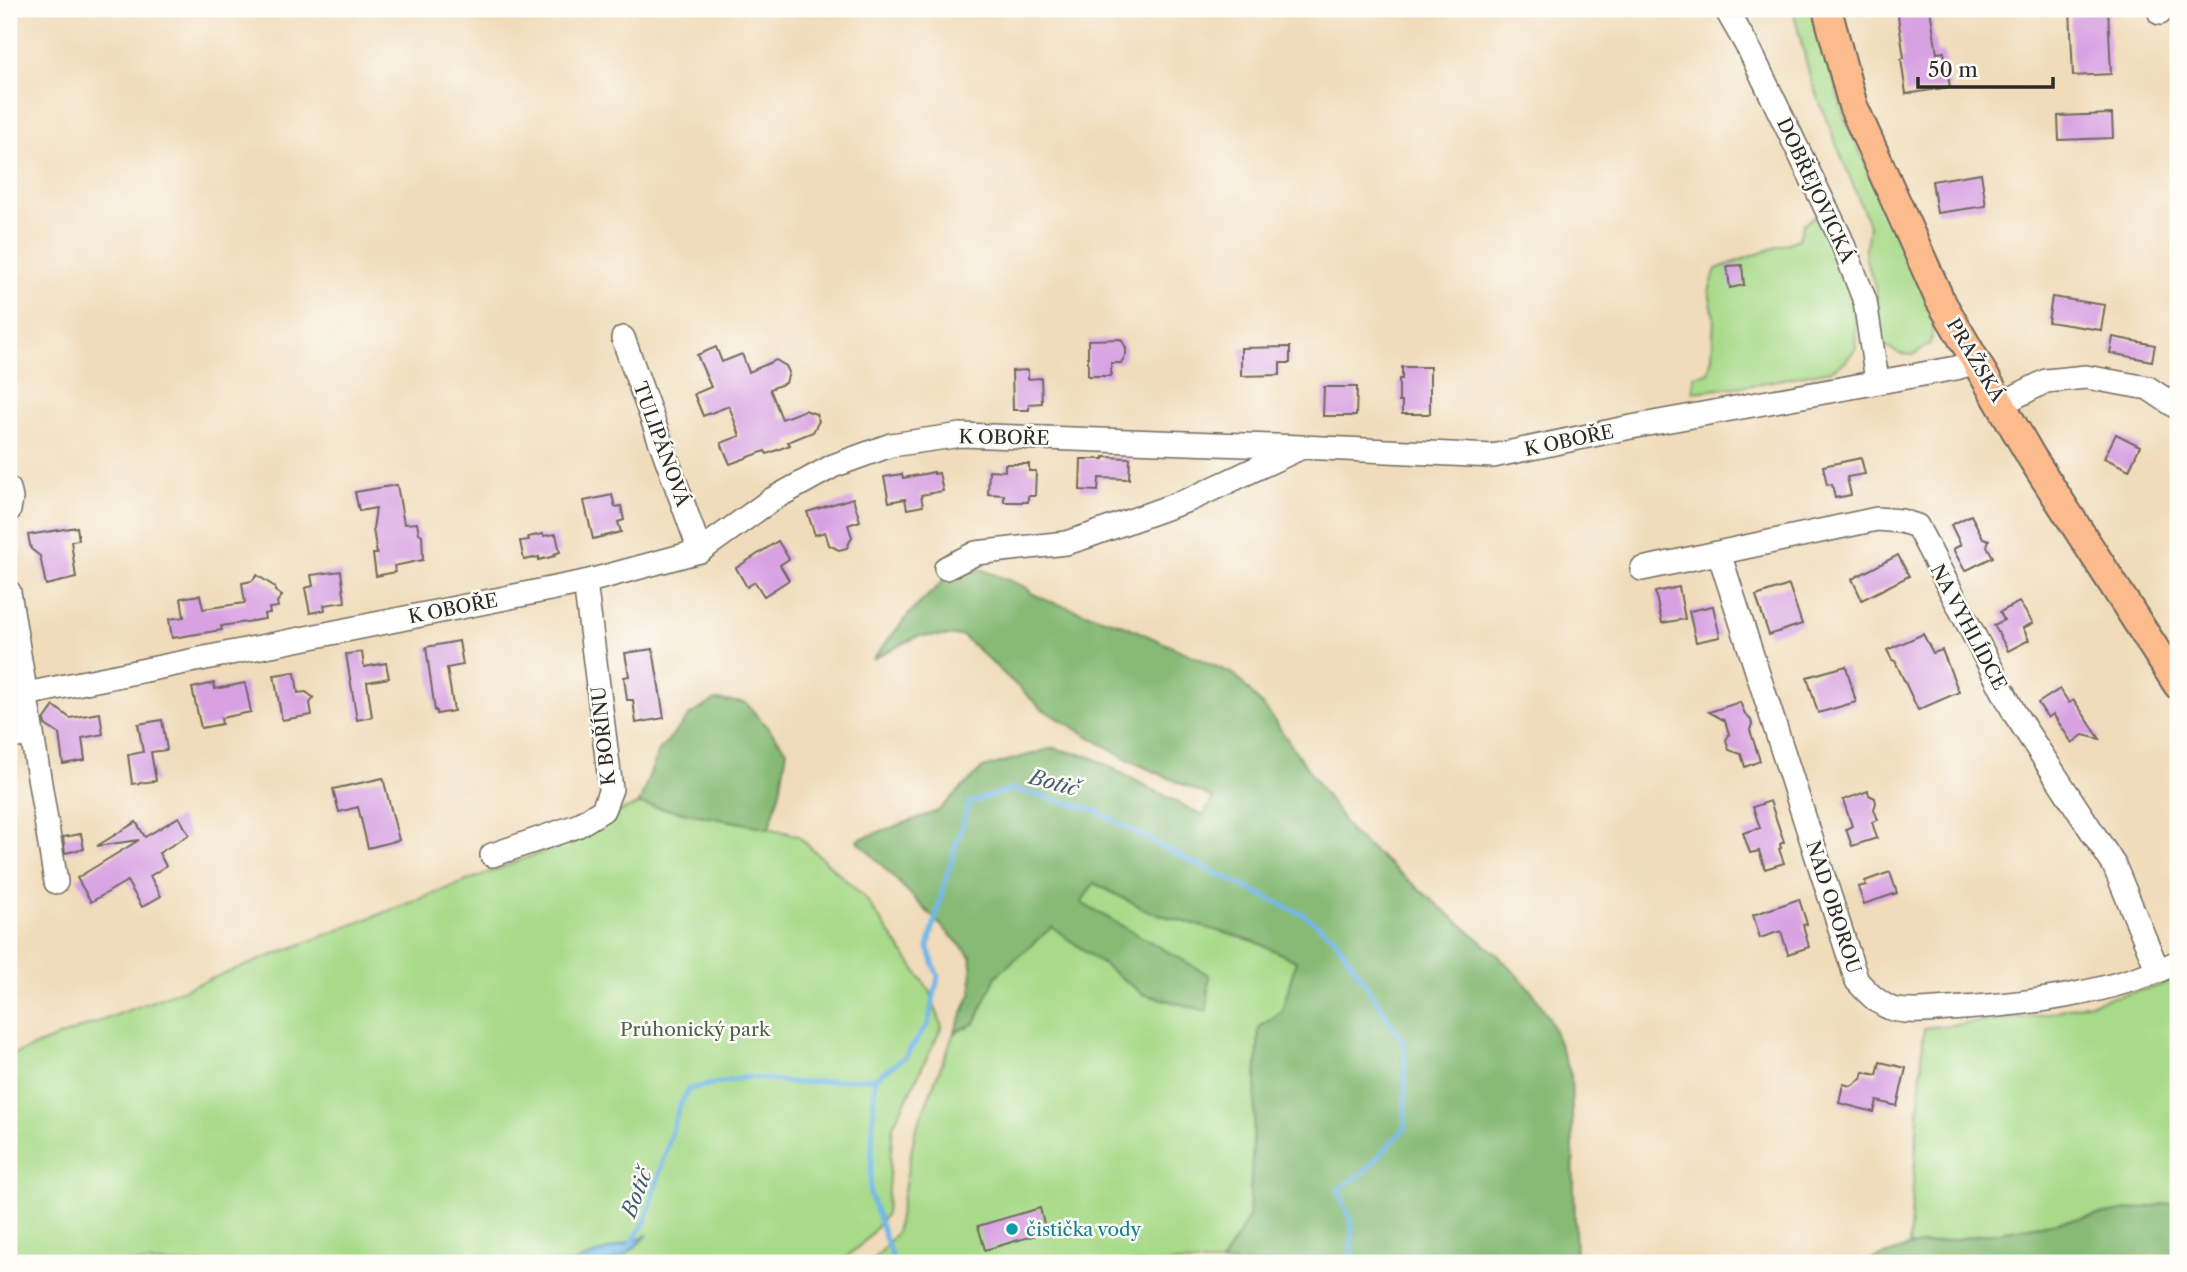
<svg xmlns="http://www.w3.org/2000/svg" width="2187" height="1272" font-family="'Libre Caslon Text',serif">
  <rect width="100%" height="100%" fill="#fdfcf7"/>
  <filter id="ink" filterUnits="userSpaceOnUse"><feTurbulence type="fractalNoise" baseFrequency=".0143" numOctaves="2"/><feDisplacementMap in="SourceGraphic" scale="14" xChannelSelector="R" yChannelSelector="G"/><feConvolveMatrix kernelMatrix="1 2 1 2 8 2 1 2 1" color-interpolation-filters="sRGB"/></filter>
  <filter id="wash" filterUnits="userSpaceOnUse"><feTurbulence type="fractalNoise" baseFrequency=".00686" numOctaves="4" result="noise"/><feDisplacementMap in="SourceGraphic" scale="28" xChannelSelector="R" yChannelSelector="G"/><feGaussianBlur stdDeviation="1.57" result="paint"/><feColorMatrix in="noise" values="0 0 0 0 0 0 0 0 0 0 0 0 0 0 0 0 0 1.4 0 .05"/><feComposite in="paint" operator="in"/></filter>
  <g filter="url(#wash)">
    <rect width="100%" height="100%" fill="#f0dcba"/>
    <!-- green -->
    <g fill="#a8da89" stroke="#6a825a" stroke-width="2">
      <polygon points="1793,9 1813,9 1845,119 1935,320 1930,344 1913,355 1900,354 1884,345 1876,326 1878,308 1875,286 1865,257 1869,225 1811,81"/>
      <polygon points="1817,213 1848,283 1855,325 1856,348 1846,361 1831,370 1752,385 1693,392 1694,376 1708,373 1712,357 1714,318 1709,291 1716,269 1799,239 1804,223 1809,221"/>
      <polygon points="639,804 769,828 798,836 865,898 930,991 942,1027 893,1126 886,1214 868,1238 840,1263 607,1263 626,1255 646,1236 575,1263 9,1263 9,1056 579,838 621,811"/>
      <polygon points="1094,883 1150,912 1254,941 1296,961 1282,1011 1259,1028 1249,1217 1221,1263 869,1263 880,1253 896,1233 915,1132 954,1033 975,1023 996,976 1052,926 1143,994 1207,1011 1209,975 1080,902"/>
      <polygon points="2178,977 2178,1202 1909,1247 1924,1028 2037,1016 2158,986"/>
    </g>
    <!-- forest -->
    <g fill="#86ba75" stroke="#587250" stroke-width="2">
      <polygon points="970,565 1026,587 1031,593 1048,601 1124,625 1235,675 1269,713 1352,833 1499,956 1532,991 1549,1018 1571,1075 1576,1263 1221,1263 1249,1217 1259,1028 1282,1011 1296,961 1254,941 1150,912 1094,883 1081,903 1209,975 1207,1011 1143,994 1052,927 996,976 975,1023 954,1033 972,992 971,956 857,840 938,811 983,768 1053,748 1091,757 1203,816 1213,798 1131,761 1042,709 963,636 918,636 873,659 910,613 943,581"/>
      <polygon points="716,700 746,703 787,750 780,791 769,828 639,804 658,752 690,715"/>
      <polygon points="2178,1202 2178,1263 1860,1263 1909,1247"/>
    </g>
    <!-- water -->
    <polygon fill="#72b7e8" stroke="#4e718a" stroke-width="2" points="648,1235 626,1255 607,1263 573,1263"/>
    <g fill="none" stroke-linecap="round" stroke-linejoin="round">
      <!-- stream -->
      <g stroke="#72b7e8" stroke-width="5">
        <polyline points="875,1078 870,1194 894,1263"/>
        <polyline points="631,1244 646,1220 679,1107 689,1089 748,1077 796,1083 875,1078 905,1057 928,1024 938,977 928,948 943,889 969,803 1013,789 1094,810 1174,853 1306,916 1335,938 1405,1044 1405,1128 1365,1171 1338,1190 1352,1225 1351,1263"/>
      </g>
    </g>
    <g id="blocks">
      <!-- building -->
      <g fill="#d8a2e2">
        <polygon points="1897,9 1930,9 1937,53 1944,52 1950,87 1906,94 1901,59 1904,58"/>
        <polygon points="2070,9 2108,9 2111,74 2073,76"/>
        <polygon points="2112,114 2113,138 2059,140 2058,116"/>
        <polygon points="1981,173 1986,206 1937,213 1932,181"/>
        <polygon points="1742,265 1744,285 1730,288 1727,266"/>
        <polygon points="2052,297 2105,305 2101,330 2048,322"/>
        <polygon points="2113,337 2155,345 2152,361 2110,353"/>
        <polygon points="1121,339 1126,348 1126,354 1121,363 1111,363 1111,376 1088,376 1088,340"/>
        <polygon points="716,347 722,362 742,354 749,372 776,360 786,366 789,372 786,383 770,389 782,419 805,410 816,414 819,421 813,432 788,442 790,445 767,454 765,451 730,464 721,443 740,436 729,406 703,416 694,394 711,387 697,355"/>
        <polygon points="1290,347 1290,363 1280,363 1280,375 1241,376 1241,348"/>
        <polygon points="1402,367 1430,367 1430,414 1402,414 1402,402 1399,402 1399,379 1402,379"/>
        <polygon points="1028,370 1028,379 1041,378 1042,403 1029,404 1029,410 1013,410 1012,371"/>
        <polygon points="1324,387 1357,387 1356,416 1323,416"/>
        <polygon points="2116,434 2140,446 2129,470 2104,458"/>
        <polygon points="1104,457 1130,458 1129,479 1099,478 1098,491 1080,490 1081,459 1104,459"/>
        <polygon points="1861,458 1865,474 1847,477 1851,495 1835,498 1832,484 1827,485 1823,466"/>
        <polygon points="1005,464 1029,464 1029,471 1036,471 1035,496 1028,496 1028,502 1004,502 1004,495 988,494 989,470 1005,471"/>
        <polygon points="934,472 934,474 939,473 943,491 921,495 923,506 907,509 905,499 889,502 884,477 902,474 903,478"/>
        <polygon points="397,485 404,524 417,523 419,533 422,535 423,560 394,566 395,572 376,576 373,554 377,554 373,529 376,508 359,511 355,492"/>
        <polygon points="612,495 615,507 621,506 624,520 618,522 621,532 593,539 584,501"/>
        <polygon points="853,498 860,521 848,525 852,537 847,548 839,550 829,545 825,532 815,535 807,512"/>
        <polygon points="1971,515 1983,538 1989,540 1987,546 1993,557 1965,571 1953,549 1961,545 1951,525"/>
        <polygon points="77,527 79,540 71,541 76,578 46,585 40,556 31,549 28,535"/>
        <polygon points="543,534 544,536 556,534 560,552 554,554 555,556 539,560 539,557 524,560 520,541 529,540 528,537"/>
        <polygon points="778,541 789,559 780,565 789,580 764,596 755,582 747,587 736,568"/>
        <polygon points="1898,555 1909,576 1862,600 1852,579"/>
        <polygon points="341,571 345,602 324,605 325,610 310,613 305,588 313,586 311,575"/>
        <polygon points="257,575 275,587 275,591 282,596 277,602 278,607 269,608 270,613 264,614 265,619 221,626 222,630 172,638 169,619 184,617 181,598 200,595 203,609 245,603 242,583 252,581"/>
        <polygon points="1789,585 1802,624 1769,635 1756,596"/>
        <polygon points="1679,587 1685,619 1662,623 1655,592"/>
        <polygon points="2019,602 2033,623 2023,628 2029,640 2008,651 1994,625 2004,620 2000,612"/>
        <polygon points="1713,606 1720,637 1696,642 1689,611"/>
        <polygon points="1923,634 1933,653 1942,650 1959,692 1918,710 1895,661 1892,660 1887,650"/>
        <polygon points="459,641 463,665 447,668 454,711 437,714 437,711 435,711 426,647"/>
        <polygon points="653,649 664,718 636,723 633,700 627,700 624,677 629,676 625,653"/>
        <polygon points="362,652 364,667 386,663 389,678 367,682 372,717 357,720 346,654"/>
        <polygon points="1846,666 1856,702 1818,713 1807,677"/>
        <polygon points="295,672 298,693 306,692 314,698 310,703 312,715 282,720 274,675"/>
        <polygon points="214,683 215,689 245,683 251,712 221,718 222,724 201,728 192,688"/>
        <polygon points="2060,689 2069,703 2074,700 2100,739 2083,735 2072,743 2053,714 2048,718 2038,703"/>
        <polygon points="1740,702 1745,714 1751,720 1752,724 1750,730 1760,761 1745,767 1741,754 1729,750 1726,740 1729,734 1725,721 1709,712"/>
        <polygon points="54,706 70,718 100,713 103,734 82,738 85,760 63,764 59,734 45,725 44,720"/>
        <polygon points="162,720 167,750 151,752 156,781 132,784 128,755 143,752 138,724"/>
        <polygon points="383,778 399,840 368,848 358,807 339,812 333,789"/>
        <polygon points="1868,791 1869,795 1875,798 1876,803 1874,809 1878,820 1872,822 1877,838 1852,846 1846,829 1852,826 1843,800"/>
        <polygon points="1770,801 1784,842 1780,844 1781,848 1779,849 1784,863 1765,869 1759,851 1750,853 1743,833 1760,828 1753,807"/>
        <polygon points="179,817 189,835 159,853 166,866 150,876 161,896 142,907 127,881 91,902 77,878 139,840 97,846 136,822 145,837"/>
        <polygon points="81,834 84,849 65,853 63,837"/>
        <polygon points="1890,872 1897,893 1864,904 1858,887 1866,885 1865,881"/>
        <polygon points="1799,899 1807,924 1803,925 1809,947 1788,954 1781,931 1760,938 1753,915"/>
        <polygon points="1880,1062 1906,1068 1897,1106 1877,1101 1874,1112 1839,1103 1843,1084 1851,1086 1861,1079 1863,1072 1877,1075"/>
        <polygon points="1040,1208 1046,1232 985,1250 978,1226"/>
      </g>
    </g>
  </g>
  <g filter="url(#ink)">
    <use href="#blocks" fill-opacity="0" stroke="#70695d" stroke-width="2"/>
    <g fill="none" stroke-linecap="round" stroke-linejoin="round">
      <defs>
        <g id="minor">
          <polyline points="1726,9 1750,51 1840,237 1865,301 1877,381"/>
          <polyline points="2159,9 2160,13"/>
          <polyline points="623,338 700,551"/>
          <polyline points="2001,404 2046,381 2086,377 2148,388 2178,408"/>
          <polyline points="9,489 11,498 9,510"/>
          <path d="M1719 553 1857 981C1867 992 1876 1002 1890 1008 1905 1014 1933 1010 1949 1009 2026 1004 2107 995 2178 962"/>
          <polyline points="946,568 976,553 1066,543 1088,536 1191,499 1298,449"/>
          <polyline points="1642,569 1877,519 1901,521 1917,526 2015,714 2114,865 2158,971"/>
          <polyline points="9,592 56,882"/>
          <polyline points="26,694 585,582 700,551 771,500 833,466 891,445 961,435 1302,447 1493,456 1626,428 1956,368 1976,362"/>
          <polyline points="9,737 31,734"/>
          <polyline points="492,855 577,826 603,810 611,789 585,582"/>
        </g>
        <polyline id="major" points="1827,9 1853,106 1940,300 2032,458 2178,685"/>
      </defs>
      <!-- minor casing -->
      <use href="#minor" stroke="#70695d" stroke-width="26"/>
      <!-- major casing -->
      <use href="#major" stroke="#70695d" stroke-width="32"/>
      <!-- minor -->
      <use href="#minor" stroke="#fff" stroke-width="23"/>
      <!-- major -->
      <use href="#major" stroke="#fbbb8d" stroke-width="28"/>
    </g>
  </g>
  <!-- markers -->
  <circle fill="#0f9aa8" stroke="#fdfcf7" stroke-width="2.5" cx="1012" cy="1229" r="7"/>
  <g text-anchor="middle" stroke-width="5" stroke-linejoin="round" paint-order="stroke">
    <!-- street labels -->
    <g font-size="19" fill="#2b2b2b" stroke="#fdfcf7">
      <text transform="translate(1816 190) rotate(65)" y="7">DOBŘEJOVICKÁ</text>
      <text transform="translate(1976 360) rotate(59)" y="7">PRAŽSKÁ</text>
      <text transform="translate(1004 437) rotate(1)" y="7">K OBOŘE</text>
      <text transform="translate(1569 440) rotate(-12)" y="7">K OBOŘE</text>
      <text transform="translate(662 444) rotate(70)" y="7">TULIPÁNOVÁ</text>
      <text transform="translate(453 608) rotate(-11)" y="7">K OBOŘE</text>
      <text transform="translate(1969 627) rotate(62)" y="7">NA VYHLÍDCE</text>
      <text transform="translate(603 736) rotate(-96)" y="7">K BOŘÍNU</text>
      <text transform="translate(1834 907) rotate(72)" y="7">NAD OBOROU</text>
    </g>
    <!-- park labels -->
    <g font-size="19" fill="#506047" stroke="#fdfcf7">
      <text x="695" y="1036">Průhonický park</text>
    </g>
    <!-- culture labels -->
    <g font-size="19" fill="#0d838f" stroke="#fdfcf7" text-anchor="start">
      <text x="1026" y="1236">čistička vody</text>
    </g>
    <!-- water labels -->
    <g font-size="21" font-style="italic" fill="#445c6d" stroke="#fdfcf7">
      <text transform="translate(1054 783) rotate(15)" y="7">Botič</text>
      <text transform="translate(637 1193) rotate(-69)" y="7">Botič</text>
    </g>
  </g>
  <!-- margin -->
  <rect width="2187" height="1272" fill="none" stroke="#fdfcf7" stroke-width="35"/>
  <!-- scale -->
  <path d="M1918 77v10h135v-10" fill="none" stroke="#2b2b2b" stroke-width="3.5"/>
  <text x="1928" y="77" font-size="21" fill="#2b2b2b" stroke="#fdfcf7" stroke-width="5" paint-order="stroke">50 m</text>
</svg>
